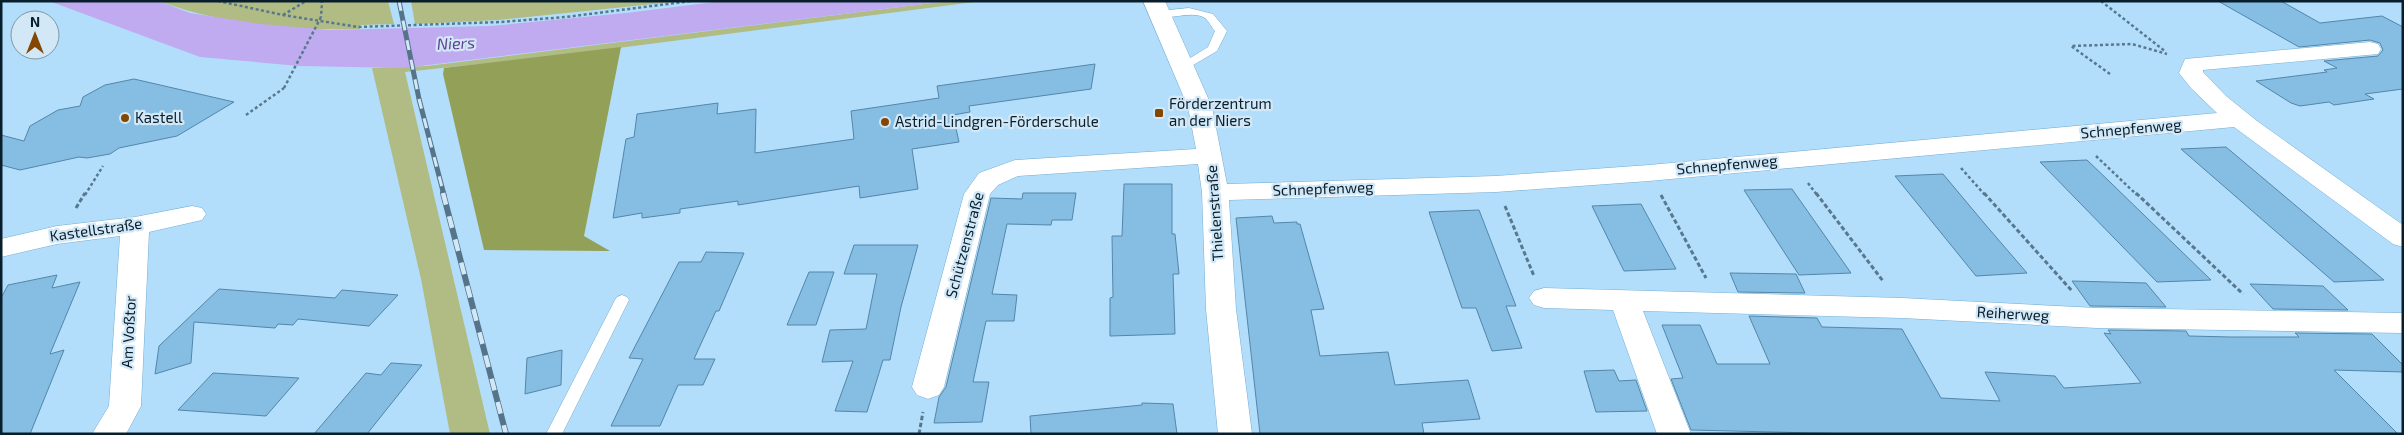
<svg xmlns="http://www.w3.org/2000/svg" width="2404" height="435" font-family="'Exo 2',sans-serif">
  <rect width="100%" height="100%" fill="#b2defc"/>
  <!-- green -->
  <g fill="#b0bc83">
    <path d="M158 1H388L394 24 360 25V29C293 31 221 24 158 1Z"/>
    <polygon points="411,1 683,1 498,20 415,24"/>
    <polygon points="948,1 982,1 556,56 405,72 490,434 450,434 421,279 372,68 427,66"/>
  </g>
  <!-- forest -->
  <polygon fill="#92a157" points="621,47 584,236 610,251 484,250 443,74 444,68"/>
  <!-- water -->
  <polygon fill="#c0aaf0" points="49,1 158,1 190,13 261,24 330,30 491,26 626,13 723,1 948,1 404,68 299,66 200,57"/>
  <!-- building -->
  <g fill="#86bde2" stroke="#5287a9">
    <polygon points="2218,1 2281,1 2320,23 2382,16 2403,27 2403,89 2365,94 2374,99 2334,105 2329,102 2300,106 2291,103 2256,81 2327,72 2324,70 2337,68 2324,61 2378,56 2383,50 2380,43 2370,40 2299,47"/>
    <polygon points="1095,64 1091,89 969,106 970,112 953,115 959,142 912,149 918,189 860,198 859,186 738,205 738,201 680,209 680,213 642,218 642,213 613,218 626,139 634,137 637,114 718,103 717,114 756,109 755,153 854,139 851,111 939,98 937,86"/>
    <polygon points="134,79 234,102 177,136 119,148 110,154 87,158 79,157 20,170 1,165 1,135 24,141 30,126 58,110 80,106 83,97 105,85"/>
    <polygon points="2226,147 2251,168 2384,280 2334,282 2181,149"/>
    <polygon points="2087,160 2111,183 2211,280 2157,282 2040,162"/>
    <polygon points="1943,174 1984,223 2027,273 1976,276 1895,176"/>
    <polygon points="1124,184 1172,184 1172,234 1175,234 1179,274 1173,274 1175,334 1110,336 1110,298 1113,297 1112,236 1122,236"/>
    <polygon points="1792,189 1851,273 1799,275 1744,190"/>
    <polygon points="1023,193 1076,193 1072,220 1052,220 1051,225 1007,224 992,294 1017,295 1014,321 986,321 973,382 989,382 982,422 934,423 939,397 946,387 991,198 1022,199"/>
    <polygon points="1641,204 1676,269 1624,271 1592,206"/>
    <polygon points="1479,210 1516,306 1506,306 1522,348 1492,351 1476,308 1462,308 1429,212"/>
    <polygon points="1272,216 1274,223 1297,222 1297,224 1300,224 1324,309 1311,310 1320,356 1388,352 1395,385 1468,380 1480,419 1422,423 1424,434 1260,434 1236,218"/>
    <polygon points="854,245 918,245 901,307 890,360 883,360 867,412 835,411 853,361 822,362 830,330 866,329 877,274 844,274"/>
    <polygon points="706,252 744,253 719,311 716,311 694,359 715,359 703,385 678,385 660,426 611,426 643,359 629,358 679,262 701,262"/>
    <polygon points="809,272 834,272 816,325 787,325"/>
    <polygon points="1730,273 1796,274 1805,293 1738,292"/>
    <polygon points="57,275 52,288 80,282 50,354 64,350 30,434 1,434 1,298 8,285"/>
    <polygon points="2072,281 2146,283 2166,307 2090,306"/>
    <polygon points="2250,284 2323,286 2348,310 2273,309"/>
    <polygon points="219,289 335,298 342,290 398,295 369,326 298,319 293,325 278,324 275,328 194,322 191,363 155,374 159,346"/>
    <polygon points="1749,316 1817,318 1822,327 1902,329 1941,398 2000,401 1985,372 2055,376 2064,388 2141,383 2104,333 2111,334 2108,330 2186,331 2189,336 2231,337 2299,337 2295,333 2372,334 2403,365 2403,372 2334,370 2398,434 1856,434 1691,430 1671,379 1683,378 1662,325 1700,325 1717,364 1770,364"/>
    <polygon points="562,350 561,385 525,394 527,358"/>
    <polygon points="391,363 422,365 367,434 314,434 366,373 381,375"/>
    <polygon points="1614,370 1619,381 1636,380 1647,411 1596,412 1584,371"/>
    <polygon points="213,373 299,378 266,416 178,410"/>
    <polygon points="1142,403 1173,404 1177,434 1031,434 1030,416 1142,405"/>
  </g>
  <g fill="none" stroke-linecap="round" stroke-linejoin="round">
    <defs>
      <g id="service">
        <path d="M1189 8 1213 14 1227 31 1217 51 1183 71 1179 69 1177 67 1179 65 1208 47 1215 31C1212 28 1209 21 1205 18 1191 9 1164 23 1155 14L1160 11Z"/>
        <polygon points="622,295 627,297 629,300 562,434 546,434 615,300 617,297"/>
      </g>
      <g id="minor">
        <polygon points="1143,1 1165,1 1212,107 1227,184 1496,176 1649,165 2217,113 2191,88 2179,73 2185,59 2370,42 2378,44 2381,49 2378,54 2203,70 2203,72 2226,96 2257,121 2403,225 2403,247 2393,244 2234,127 1649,181 1496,192 1229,200 1236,309 1252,434 1218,434 1206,309 1202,192 1198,164 1018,176 998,185 990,194 944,387 939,395 928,399 917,395 912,387 964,194 979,173 1015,160 1196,149 1188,107"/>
        <polygon points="192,206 202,208 206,214 202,220 149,232 141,406 126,434 92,434 109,406 120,236 57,244 1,257 1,239 57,226 135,217"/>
        <polygon points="1544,288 1902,298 2097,308 2403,313 2403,333 2097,328 1902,318 1643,311 1691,434 1657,434 1613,310 1544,308 1534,305 1529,298 1534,291"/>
      </g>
    </defs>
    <!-- service casing -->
    <use href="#service" stroke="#76add1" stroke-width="1"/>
    <!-- minor casing -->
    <use href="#minor" stroke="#76add1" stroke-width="1"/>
    <!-- path-far1 -->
    <g stroke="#58788e" stroke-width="2.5" stroke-dasharray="3 2.5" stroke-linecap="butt">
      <polyline points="218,1 283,15 358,27 500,22 566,17 691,1"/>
      <polyline points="320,1 322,2 321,17"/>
      <polyline points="2101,1 2166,52"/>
      <polyline points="283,15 306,1"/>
      <polyline points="2110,74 2071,46 2132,44 2167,54"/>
      <polyline points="246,115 284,88"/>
      <polyline points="2096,156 2137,195"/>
      <polyline points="1961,168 1985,195"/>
      <polyline points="1808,183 1817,195"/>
      <polyline points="85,195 103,166"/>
    </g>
    <!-- path -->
    <g stroke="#58788e" stroke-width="3" stroke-dasharray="4.5 2.5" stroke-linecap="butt">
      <polyline points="1816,193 1883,281"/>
      <polyline points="1984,193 2072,291"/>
      <polyline points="2136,193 2243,294"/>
      <polyline points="1661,195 1706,278"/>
      <polyline points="1505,206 1534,276"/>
      <polyline points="76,208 85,193"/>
      <polyline points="919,434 923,412"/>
    </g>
    <!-- service -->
    <use href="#service" fill="#fff" fill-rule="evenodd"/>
    <!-- minor -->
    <use href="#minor" fill="#fff" fill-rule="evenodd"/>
    <defs>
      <polyline id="rail-far1" points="399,1 419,99 444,195"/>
      <polyline id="rail" points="443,193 506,434"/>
    </defs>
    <!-- rail-far1 casing -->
    <use href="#rail-far1" stroke="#55748a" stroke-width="5"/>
    <!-- rail casing -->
    <use href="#rail" stroke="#55748a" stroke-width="6"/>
    <!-- rail-far1 -->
    <use href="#rail-far1" stroke="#d2e8f7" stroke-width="3" stroke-dasharray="10" stroke-linecap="butt"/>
    <!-- rail -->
    <use href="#rail" stroke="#d2e8f7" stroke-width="4.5" stroke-dasharray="12" stroke-linecap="butt"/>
    <!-- path-bridge -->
    <polyline stroke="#58788e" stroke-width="2.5" stroke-dasharray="3 2.5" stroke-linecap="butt" points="284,88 321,17"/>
  </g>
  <!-- markers -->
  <g fill="#834603" stroke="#d2e8f7" stroke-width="2">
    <rect x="1154" y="108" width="10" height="10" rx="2.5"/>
    <circle cx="125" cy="118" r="5"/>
    <circle cx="885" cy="122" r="5"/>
  </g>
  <g text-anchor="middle" stroke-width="4.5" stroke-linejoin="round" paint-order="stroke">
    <!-- poi labels -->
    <g font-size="15" fill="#081e2c" stroke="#d2e8f7" text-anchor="start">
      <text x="1169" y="109">Förderzentrum<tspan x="1169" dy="17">an der Niers</tspan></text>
      <text x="135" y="123">Kastell</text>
      <text x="895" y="127">Astrid-Lindgren-Förderschule</text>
    </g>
    <!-- street labels -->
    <g font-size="15" fill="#081e2c" stroke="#d2e8f7">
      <text transform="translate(2131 129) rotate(-5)" y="5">Schnepfenweg</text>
      <text transform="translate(1727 165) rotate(-5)" y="5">Schnepfenweg</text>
      <text transform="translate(1323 189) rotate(-2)" y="5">Schnepfenweg</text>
      <text transform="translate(1215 213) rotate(-94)" y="5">Thielenstraße</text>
      <text transform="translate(96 230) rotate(-8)" y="5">Kastellstraße</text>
      <text transform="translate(965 245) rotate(-75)" y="5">Schützenstraße</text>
      <text transform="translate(2013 314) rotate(3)" y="5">Reiherweg</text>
      <text transform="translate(129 332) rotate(-87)" y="5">Am Voßtor</text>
    </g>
    <!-- water labels -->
    <g font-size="16" font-style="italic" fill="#614295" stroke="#d2e8f7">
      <text transform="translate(456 43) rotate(-2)" y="6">Niers</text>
    </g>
  </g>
  <!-- border -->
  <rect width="2404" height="435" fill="none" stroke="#081e2c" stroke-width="5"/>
  <!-- north arrow -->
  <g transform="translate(35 35)"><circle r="24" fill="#d2e8f7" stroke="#8197a6"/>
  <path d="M0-4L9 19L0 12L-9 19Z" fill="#834603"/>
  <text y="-8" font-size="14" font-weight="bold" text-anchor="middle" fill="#081e2c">N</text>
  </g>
</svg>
